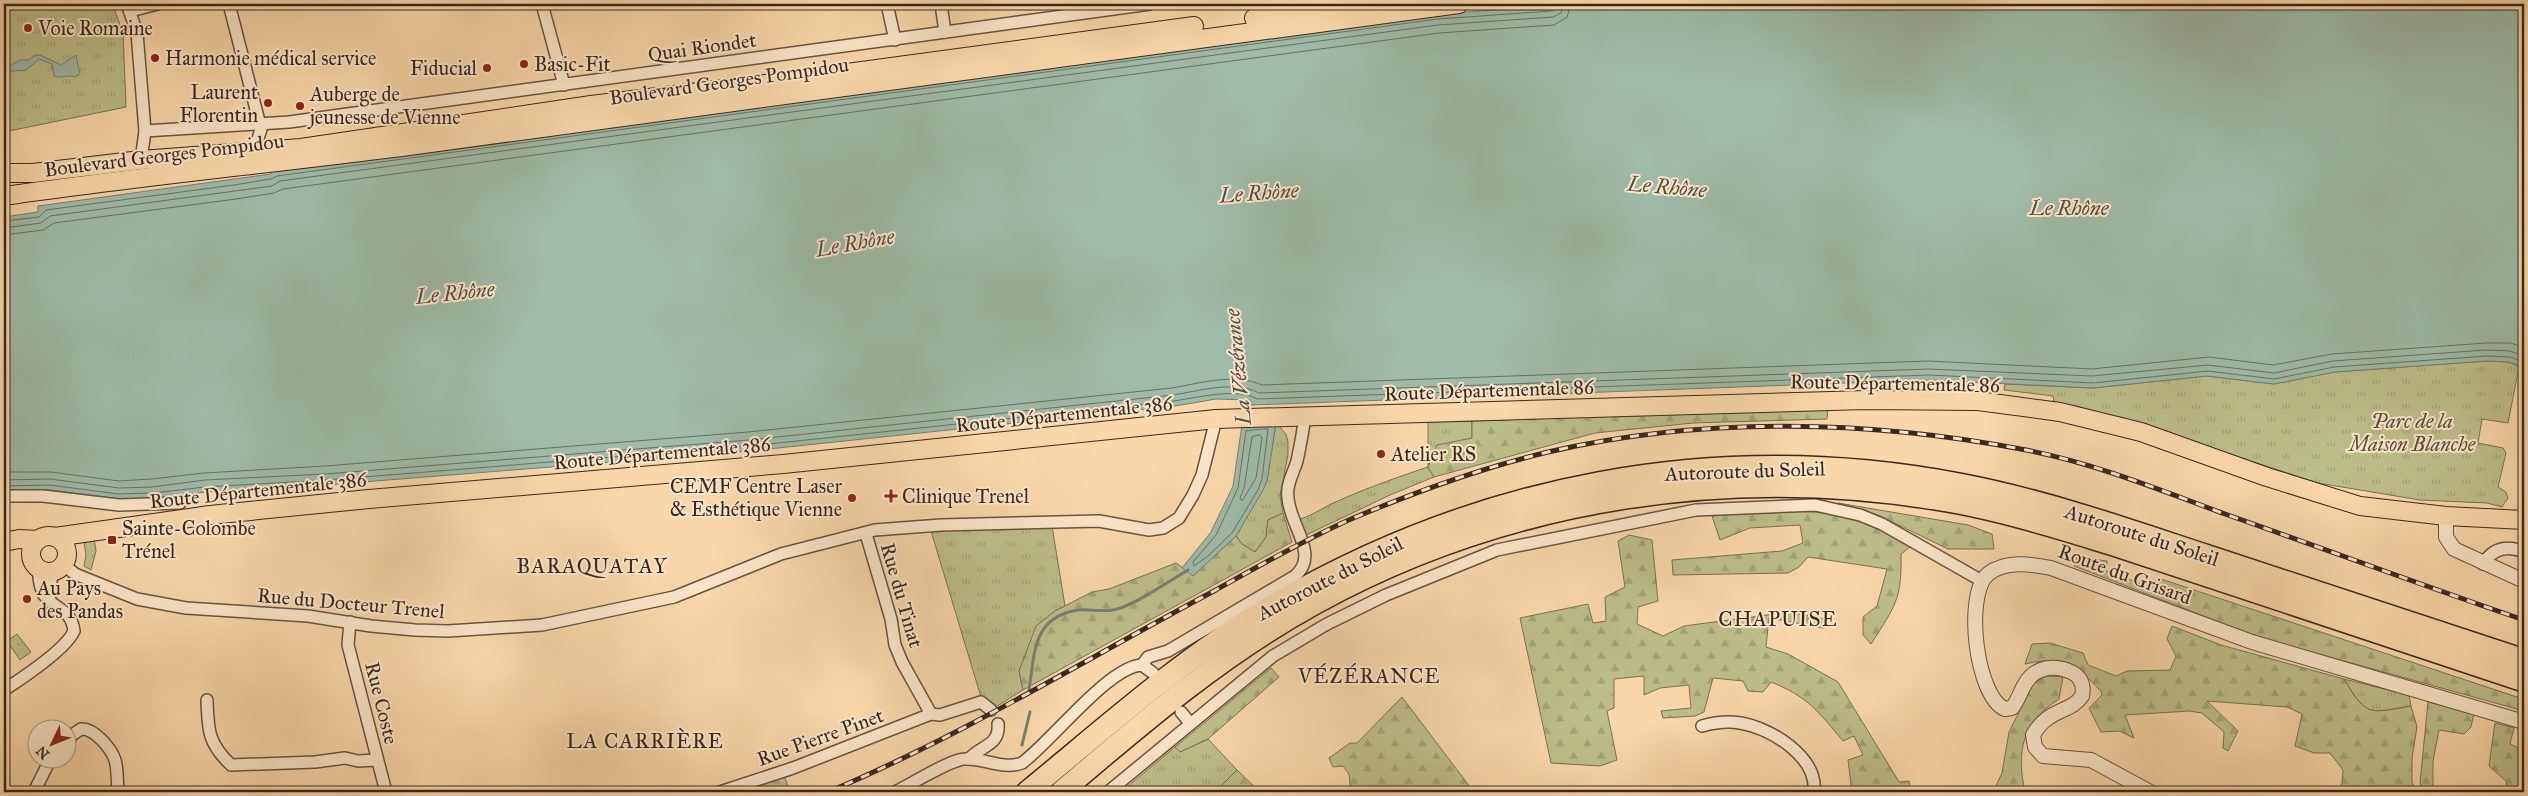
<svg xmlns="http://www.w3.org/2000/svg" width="2528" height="796" font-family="'IM FELL Great Primer',serif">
  <defs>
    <pattern id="grass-tufts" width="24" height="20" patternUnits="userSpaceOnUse" patternTransform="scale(1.25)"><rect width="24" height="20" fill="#bcbe8a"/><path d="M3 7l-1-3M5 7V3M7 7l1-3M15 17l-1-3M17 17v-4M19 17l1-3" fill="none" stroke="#a2a377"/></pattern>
    <pattern id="forest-firs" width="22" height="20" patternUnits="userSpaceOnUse" patternTransform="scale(1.25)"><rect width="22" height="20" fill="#bcbe8a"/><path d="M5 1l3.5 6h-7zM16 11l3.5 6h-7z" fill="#a2a377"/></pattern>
  </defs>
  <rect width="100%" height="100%" fill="#f9d7aa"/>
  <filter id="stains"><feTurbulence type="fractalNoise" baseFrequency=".004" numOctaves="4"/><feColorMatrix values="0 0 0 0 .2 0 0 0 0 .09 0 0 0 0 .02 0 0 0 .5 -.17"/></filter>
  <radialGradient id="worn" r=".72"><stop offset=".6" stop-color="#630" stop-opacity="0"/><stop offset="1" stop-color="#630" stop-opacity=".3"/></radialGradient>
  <!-- grass -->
  <g fill="url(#grass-tufts)" stroke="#7a7354">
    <polygon points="4,4 112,4 123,32 126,107 4,132"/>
    <polygon points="2487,361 2509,362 2519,367 2508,423 2482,419 2478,443 2503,448 2506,453 2498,487 2506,492 2508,498 2502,507 2487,503 2420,500 2318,483 2129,421 2054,403 2053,396 2004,390 2005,384 2093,388 2207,376 2274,384 2334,372"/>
    <path d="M1472 421V438L1428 466 1434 477 1390 495 1304 536 1298 520C1310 516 1318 511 1329 505 1361 490 1395 478 1428 467V422Z"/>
    <polygon points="1276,423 1286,434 1288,442 1288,455 1280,496 1283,513 1268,520 1266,537 1255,552 1242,544 1236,536 1267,481"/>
    <polygon points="1052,526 1065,606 1055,611 1019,671 1023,690 994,708 981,697 931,531"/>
    <polygon points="94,538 96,551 91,570 84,566 86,555 84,542"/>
    <polygon points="17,634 31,652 20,660 7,641"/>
    <path d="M2344 679 2409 695 2411 706C2369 713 2367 718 2344 679Z"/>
    <polygon points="1208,739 1237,770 1215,792 1121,792 1175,747 1180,752"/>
  </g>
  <!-- forest -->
  <g fill="url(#forest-firs)" stroke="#7a7354">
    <polygon points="1828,408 1827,419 1693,423 1595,433 1434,477 1428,467 1437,445 1472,438 1472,421"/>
    <polygon points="1838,503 1968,525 1992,534 1994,549 1948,549 1880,516"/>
    <path d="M1764 511C1804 511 1847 510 1884 530 1893 535 1901 542 1910 547L1901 554C1902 600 1895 606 1871 644L1863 635V617L1877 606 1887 569 1808 557 1799 567 1788 573 1673 575 1672 560 1782 551 1803 543 1800 525 1750 528 1720 540 1712 516Z"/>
    <polygon points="1283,513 1292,542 1023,690 1019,671 1036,626 1055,611 1092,592 1109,589 1176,563 1193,575 1236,536 1242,544 1255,552 1266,537 1268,520"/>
    <path d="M1629 535 1652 540 1658 601 1638 607 1637 624 1663 636 1684 626 1790 612 1829 620 1831 625 1823 628 1769 618 1766 647 1788 654 1838 682 1899 782 1909 781 1911 792H1852L1848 760 1863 755 1854 736 1843 741C1817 710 1808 697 1771 682L1763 692 1748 691 1743 681 1713 678 1704 712 1695 716 1663 718 1661 711 1691 708 1689 685 1660 688 1644 695V676L1614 679V708L1607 711 1617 760 1600 766 1551 763 1520 618 1588 604 1593 623 1606 621 1605 597 1625 587 1618 541Z"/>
    <polygon points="2077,557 2107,561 2106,571 2150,587 2158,578 2523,699 2524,711 2258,637 2074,566"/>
    <path d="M2172 626 2221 645 2344 679C2367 718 2369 713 2411 706L2417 727 2412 758V781L2415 792H2334L2342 784 2343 770 2330 753H2314L2295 746 2302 714 2287 707 2207 701 2238 731 2228 751 2223 748 2224 732 2202 713 2189 711 2125 715 2134 738 2119 731 2101 732 2089 708 2102 695 2101 691C2070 661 2069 655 2025 664L2032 644 2050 643 2083 653 2088 665 2116 676 2127 671 2170 670 2176 656 2167 639Z"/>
    <polygon points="1271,668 1279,677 1208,739 1180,752 1175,747"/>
    <path d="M2046 676 2063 677 2059 699C2022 723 2016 751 2025 792H1993L2002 773 2009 732 2033 684Z"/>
    <polygon points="1402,697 1470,787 1474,792 1351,792 1349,774 1343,766 1333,767 1329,758 1350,743 1357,743"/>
    <polygon points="2428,702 2474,713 2471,727 2464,734 2439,730 2433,761 2433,792 2424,792 2420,783"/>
    <polygon points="2495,723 2514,728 2510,744 2524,751 2524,792 2508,792 2506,781 2489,766"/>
    <polygon points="1237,770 1260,792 1215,792"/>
    <polygon points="784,775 790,792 745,792"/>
  </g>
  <!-- water -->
  <g fill="#9ebaa8" stroke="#768071">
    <polygon points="1584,4 2524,4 2524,367 2509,362 2487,361 2335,372 2274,384 2207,376 2093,388 1929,380 1251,405 1250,400 1216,399 1175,406 750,451 326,485 206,492 153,498 118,499 50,490 4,491 4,217 38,212 38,206 271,174 271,171 1437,14"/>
    <path d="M40 55 61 65 76 55 80 74 75 77C68 74 61 79 54 76L52 64 39 59 26 70 12 71 6 74 4 73V69L20 60H29L34 56Z"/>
    <polygon points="1276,423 1267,481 1262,492 1236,536 1193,576 1182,568 1211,532 1233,486 1242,425"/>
  </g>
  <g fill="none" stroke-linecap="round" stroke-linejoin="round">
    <!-- shore -->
    <g stroke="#6c7164" stroke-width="1">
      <polyline points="4,221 39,217 46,210 234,185 271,179 277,176 1438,19 1552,11 1556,9 1557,4"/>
      <polyline points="4,228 41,223 50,216 272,186 280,181 1438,25 1553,17 1561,13 1564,4"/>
      <polyline points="4,235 43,230 54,223 236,199 274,193 283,189 1439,33 1554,25 1567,17 1571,4"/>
      <polygon points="1268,429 1262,479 1258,490 1232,533 1208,556 1194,566 1193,562 1216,535 1238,488 1246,431"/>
      <polygon points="1260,435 1262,438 1256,478 1242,501 1240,498 1244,488 1252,437"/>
      <path d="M4 472H51L119 481 152 479 204 473 325 466 748 432 1172 388C1200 383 1235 373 1262 385L1928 361 2092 369 2209 357 2273 365 2332 354 2486 343H2511L2524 348"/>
      <path d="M4 480 50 479 119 488 152 487 205 480 325 474 749 440 1173 395C1199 391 1235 380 1259 393L1928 369 2092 376 2208 365 2274 373 2333 361 2486 350 2510 351 2524 356"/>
      <path d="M4 486 50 485 118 494 153 493 205 487 326 480 750 446 1174 401C1195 398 1239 387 1257 399L1929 375 2093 383 2208 371 2274 379 2334 367 2487 356 2510 357 2524 362"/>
    </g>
    <!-- stream -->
    <g stroke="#768071" stroke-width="3">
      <path d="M1029 690C1035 653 1032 617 1078 610 1090 609 1102 612 1113 610 1134 606 1169 581 1188 570"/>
      <polyline points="1022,745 1030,712"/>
    </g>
    <defs>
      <g id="minor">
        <polyline points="127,4 137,33 145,131 141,160"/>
        <polyline points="229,4 261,129 258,139 248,154"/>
        <polyline points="542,4 564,85"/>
        <polyline points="887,4 895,40"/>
        <polyline points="941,4 945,32"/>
        <polyline points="130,11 158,4"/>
        <polyline points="145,131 289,122 1150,4"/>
        <polyline points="4,496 43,496 119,505 180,503"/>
        <polyline points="866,534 891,619 895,645 902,662 931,714 940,715 981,702 991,710"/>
        <path d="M2483 564C2493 548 2507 545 2524 552"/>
        <polyline points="64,565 75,574 137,599 186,608 308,616 371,626 415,630 448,631 542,625 674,597 781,554 875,530 941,525 1099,521 1149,530 1163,528 1179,518 1193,495 1202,475 1216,419"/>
        <polyline points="49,601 52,572"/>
        <polyline points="350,622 348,645 386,792"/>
        <path d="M1142 665 1148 657 1168 651 1295 576C1320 555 1290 526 1288 498 1286 485 1293 474 1297 461 1300 447 1303 431 1305 416"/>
        <path d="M4 690C21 679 66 649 74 631 71 608 56 611 44 595 39 587 39 577 38 568"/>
        <path d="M207 700C208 730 208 743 231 765L315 762 345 758 358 761 377 760"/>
        <polyline points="1181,712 1190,723"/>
        <path d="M1702 726C1713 723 1728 721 1740 723 1771 728 1818 757 1814 792"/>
        <path d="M68 742 72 735 81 729C94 728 111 748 115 760 118 770 117 782 118 792"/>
        <path d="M969 759C981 745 1000 746 998 724"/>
        <polyline points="34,792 51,758"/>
        <polyline points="720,792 793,768 931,714"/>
        <path d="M895 792C910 785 951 759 965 759 985 758 1002 770 1022 763 1051 742 1109 666 1142 665L1153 673"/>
        <polyline points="1108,792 1273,656 1327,624 1386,595 1497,550 1696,510 1815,505 1860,515 1882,524 1982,581"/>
      </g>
      <g id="tertiary">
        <polyline points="2446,516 2446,537 2454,549 2524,581"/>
        <path d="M2150 792 2091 760 2043 756 2035 747 2033 735C2048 708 2071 713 2082 696 2084 687 2082 678 2073 673 2056 664 2035 666 2025 684 2020 692 2018 701 2012 708L2005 709C1976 697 1964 594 1988 574 2005 560 2031 564 2051 568L2252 642 2524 722"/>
      </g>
      <g id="primary">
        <polyline points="1254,18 1353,4"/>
        <polyline points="4,173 33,173 141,160 301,148 591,105 773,83 1194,26"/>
        <path d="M4 196C141 176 279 163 416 145L1459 4"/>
        <circle cx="49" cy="554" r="18"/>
        <polyline points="55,537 210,515 369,499 783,464 1216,419 1866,400 1978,401 2060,412 2141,432 2267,477 2360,506 2446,516 2524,520"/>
        <polyline points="4,542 19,539 38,540"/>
      </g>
      <g id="motorway">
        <path d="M1027 792C1104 729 1179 661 1265 610 1477 484 1716 438 1959 484 2044 500 2126 529 2208 556 2314 591 2419 626 2524 660"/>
        <path d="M1061 792C1141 724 1221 655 1314 604 1508 497 1735 463 1953 502 2008 512 2061 529 2114 545L2524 681"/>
      </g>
    </defs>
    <!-- minor casing -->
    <use href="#minor" stroke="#695442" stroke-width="14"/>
    <!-- tertiary casing -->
    <use href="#tertiary" stroke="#695442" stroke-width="16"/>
    <!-- primary casing -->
    <use href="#primary" stroke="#39281f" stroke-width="20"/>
    <!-- motorway casing -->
    <use href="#motorway" stroke="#39281f" stroke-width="24"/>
    <!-- minor -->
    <use href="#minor" stroke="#fbe5c8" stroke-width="11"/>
    <!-- tertiary -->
    <use href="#tertiary" stroke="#fbe5c8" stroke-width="14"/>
    <!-- primary -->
    <use href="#primary" stroke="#f9d7aa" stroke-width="18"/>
    <!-- motorway -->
    <use href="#motorway" stroke="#f9d7aa" stroke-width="21"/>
    <defs>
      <path id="rail" d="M828 792C962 736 1086 659 1214 591 1259 566 1304 540 1351 519 1415 492 1481 468 1548 452 1704 416 1870 420 2026 450 2094 463 2160 490 2225 514 2325 549 2424 586 2524 620"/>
    </defs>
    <!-- rail casing -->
    <use href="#rail" stroke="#39281f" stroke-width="5"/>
    <!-- rail -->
    <use href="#rail" stroke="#fbe5c8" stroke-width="3" stroke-dasharray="9" stroke-linecap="butt"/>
  </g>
  <!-- markers -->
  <g fill="#8f2418" stroke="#fbe5c8" stroke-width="2">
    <circle cx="28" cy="28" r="5"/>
    <circle cx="155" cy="58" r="5"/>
    <circle cx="524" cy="64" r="5"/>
    <circle cx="487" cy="68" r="5"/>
    <circle cx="268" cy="103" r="5"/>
    <circle cx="300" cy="106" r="5"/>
    <circle cx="1381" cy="454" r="5"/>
    <path d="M888.5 488.5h5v5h5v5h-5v5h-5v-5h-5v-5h5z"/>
    <circle cx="852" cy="498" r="5"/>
    <rect x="107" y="535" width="10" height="10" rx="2.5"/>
    <circle cx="27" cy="599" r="5"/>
  </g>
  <g text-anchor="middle" stroke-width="4" stroke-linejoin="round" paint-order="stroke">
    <!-- poi labels -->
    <g font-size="20" fill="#39281f" stroke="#fbe5c8" text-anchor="start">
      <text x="38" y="35">Voie Romaine</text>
      <text x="165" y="65">Harmonie médical service</text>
      <text x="534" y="71">Basic-Fit</text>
      <text x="477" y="75" text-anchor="end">Fiducial</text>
      <text x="258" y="99" text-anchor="end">Laurent<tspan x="258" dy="23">Florentin</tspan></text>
      <text x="310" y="101">Auberge de<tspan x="310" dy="23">jeunesse de Vienne</tspan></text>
      <text x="1391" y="461">Atelier RS</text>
      <text x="842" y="493" text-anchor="end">CEMF Centre Laser<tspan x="842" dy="23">&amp; Esthétique Vienne</tspan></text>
      <text x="902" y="503">Clinique Trenel</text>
      <text x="122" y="535">Sainte-Colombe<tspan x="122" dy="23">Trénel</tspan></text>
      <text x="37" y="595">Au Pays<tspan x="37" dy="23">des Pandas</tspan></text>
    </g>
    <!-- street labels -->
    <g font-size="20" fill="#39281f" stroke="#fbe5c8">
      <text transform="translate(702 47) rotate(-8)" y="7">Quai Riondet</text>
      <text transform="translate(729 81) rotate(-8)" y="7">Boulevard Georges Pompidou</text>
      <text transform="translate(164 155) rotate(-7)" y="7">Boulevard Georges Pompidou</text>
      <text transform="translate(1895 383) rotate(1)" y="7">Route Départementale 86</text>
      <text transform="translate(1489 390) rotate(-2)" y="7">Route Départementale 86</text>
      <text transform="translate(1064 414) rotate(-6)" y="7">Route Départementale 386</text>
      <text transform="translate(662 453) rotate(-5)" y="7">Route Départementale 386</text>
      <text transform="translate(1745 471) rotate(-2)" y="7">Autoroute du Soleil</text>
      <text transform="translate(258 490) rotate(-6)" y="7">Route Départementale 386</text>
      <text transform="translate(2142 535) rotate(18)" y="7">Autoroute du Soleil</text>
      <text transform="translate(2125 574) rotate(20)" y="7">Route du Grisard</text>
      <text transform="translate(1330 578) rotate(-27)" y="7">Autoroute du Soleil</text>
      <text transform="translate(902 595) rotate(74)" y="7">Rue du Tinat</text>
      <text transform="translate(351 603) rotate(5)" y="7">Rue du Docteur Trenel</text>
      <text transform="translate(382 703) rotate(76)" y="7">Rue Coste</text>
      <text transform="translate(820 737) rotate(-20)" y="7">Rue Pierre Pinet</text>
    </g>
    <!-- park labels -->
    <g font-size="20" font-style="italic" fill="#5a4e3a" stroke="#fbe5c8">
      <text x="2412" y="428">Parc de la<tspan x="2412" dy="23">Maison Blanche</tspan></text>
    </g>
    <!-- water labels -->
    <g font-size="21" font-style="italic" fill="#524c41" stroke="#fbe5c8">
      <text transform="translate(1667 187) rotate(5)" y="7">Le Rhône</text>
      <text transform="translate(1259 193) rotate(-4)" y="7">Le Rhône</text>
      <text x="2069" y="215">Le Rhône</text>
      <text transform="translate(855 243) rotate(-10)" y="7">Le Rhône</text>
      <text transform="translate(455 293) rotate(-6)" y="7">Le Rhône</text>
      <text transform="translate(1238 367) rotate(-96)" y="7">La Vézérance</text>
    </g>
    <!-- neighbourhood labels -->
    <g font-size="21" letter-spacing="1" fill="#39281f" stroke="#fbe5c8">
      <text x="592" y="573">BARAQUATAY</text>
      <text x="1778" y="626">CHAPUISE</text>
      <text x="1369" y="683">VÉZÉRANCE</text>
      <text x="645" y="748">LA CARRIÈRE</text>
    </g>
  </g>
  <!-- margin -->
  <rect width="2528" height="796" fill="none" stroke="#f9d7aa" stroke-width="20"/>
  <rect x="5" y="5" width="2518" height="786" fill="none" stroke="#39281f" stroke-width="2.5"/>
  <rect x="10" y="10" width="2508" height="776" fill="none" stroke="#39281f"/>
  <!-- north arrow -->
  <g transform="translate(52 744) rotate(227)"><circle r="24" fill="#fbe5c8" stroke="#ad9984"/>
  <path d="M0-4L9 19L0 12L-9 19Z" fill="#8f2418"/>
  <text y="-8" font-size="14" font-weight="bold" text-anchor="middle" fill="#39281f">N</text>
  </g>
  <rect width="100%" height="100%" filter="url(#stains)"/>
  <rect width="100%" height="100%" fill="url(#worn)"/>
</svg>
